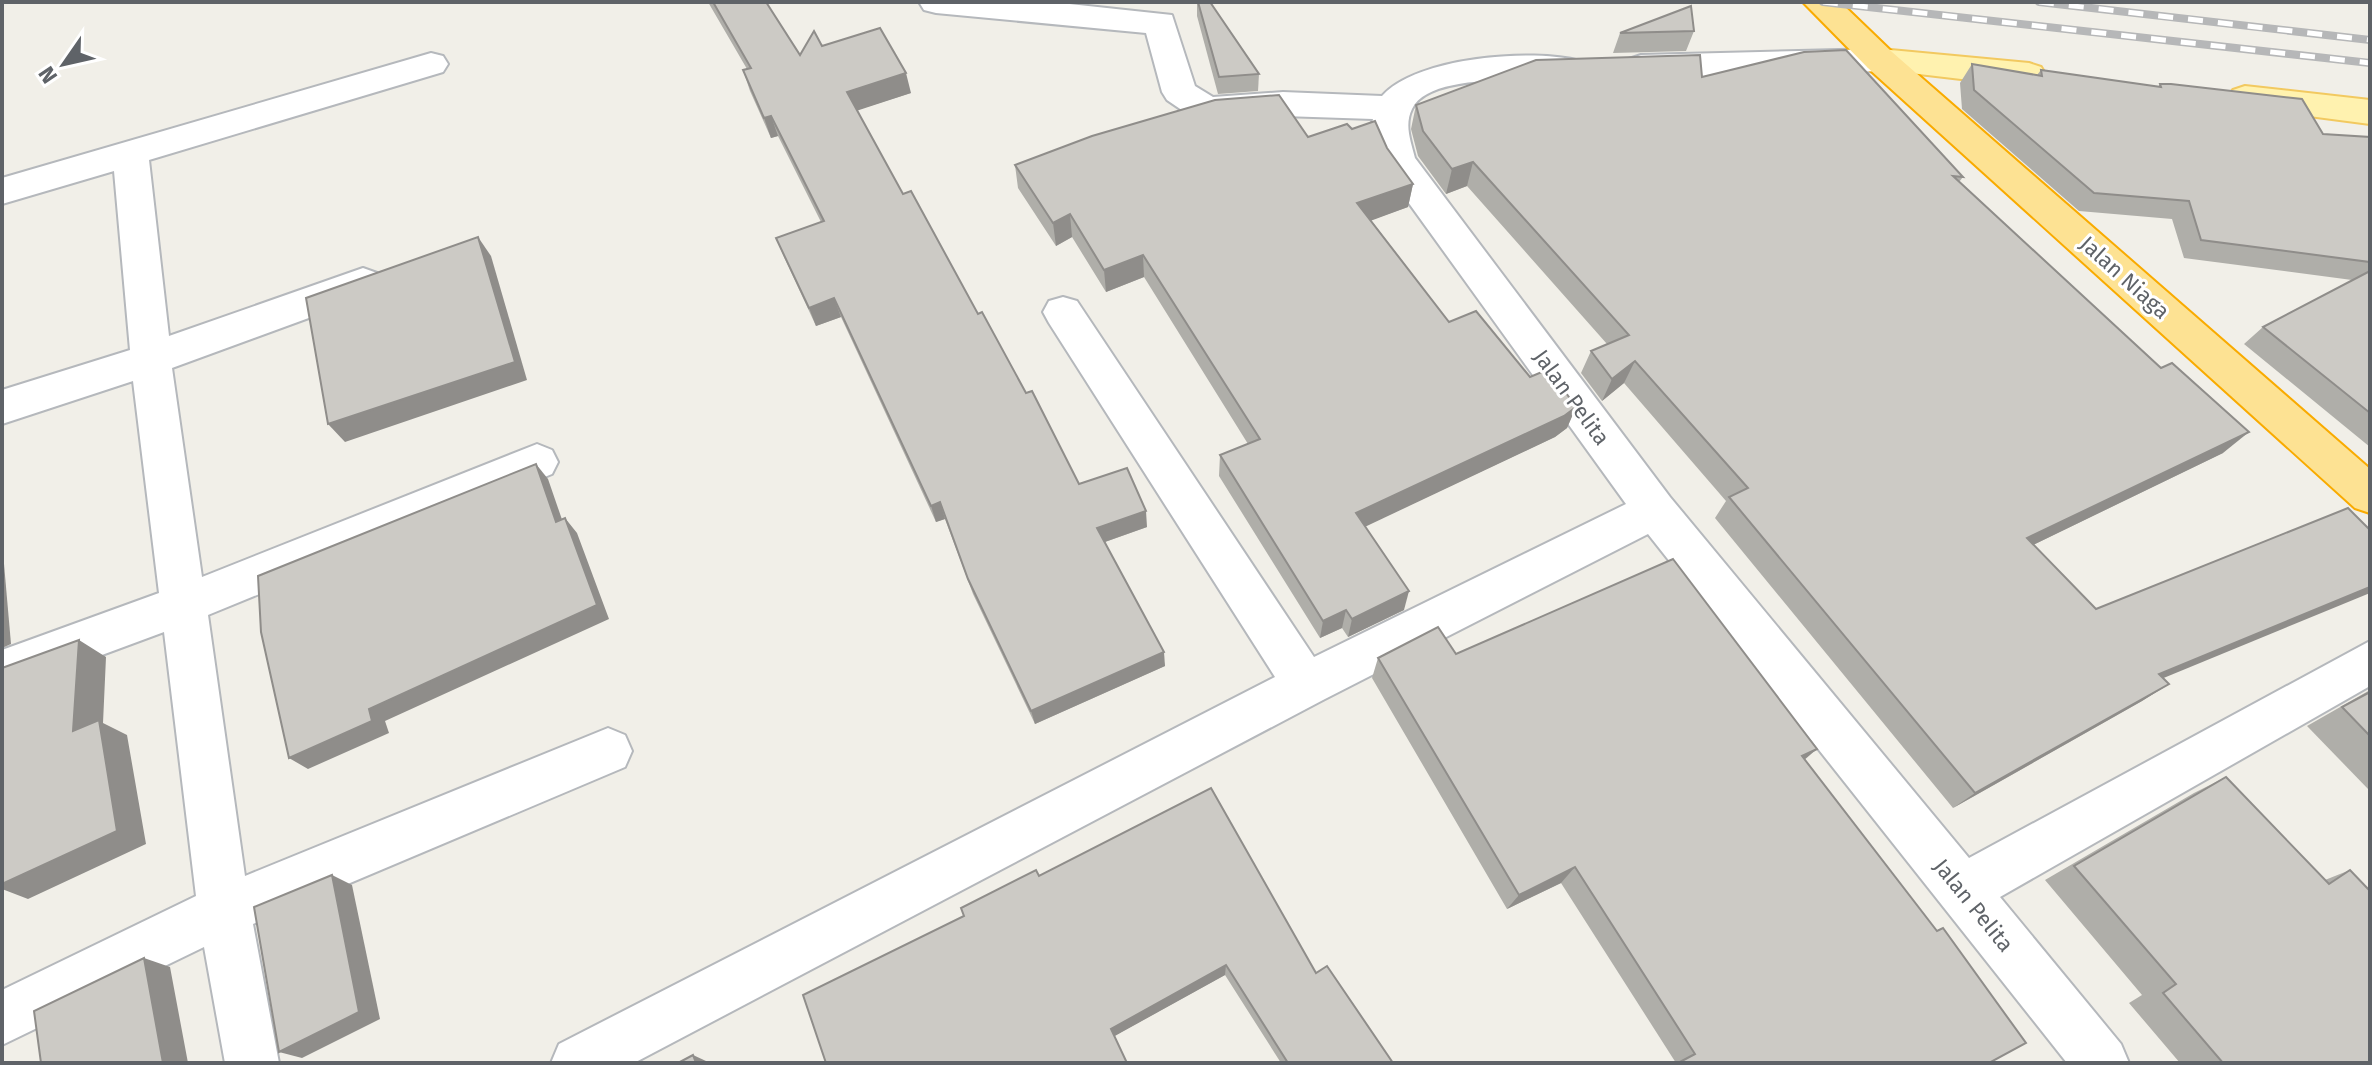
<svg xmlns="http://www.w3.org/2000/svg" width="2372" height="1065" font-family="'Fira Sans',sans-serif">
  <rect width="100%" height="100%" fill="#f1efe8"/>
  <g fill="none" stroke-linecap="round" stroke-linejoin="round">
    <defs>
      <g id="minor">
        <path d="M919 2H1051L1172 15 1195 86 1213 97 1283 92 1382 96C1416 57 1533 48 1580 61L1585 69 1580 77 1568 81C1533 81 1429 72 1412 109 1404 125 1411 142 1415 158L1670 497 1969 858 2370 641V686L2000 897 2121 1044 2129 1063H2067L1648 534 1323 700 634 1063H551L559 1044 1275 677 1049 323 1043 312 1049 301 1063 297 1077 301 1314 657 1626 504 1385 170 1371 126 1373 119 1283 116 1207 122 1195 119 1167 100 1162 92 1146 33 936 13 924 10Z"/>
        <polygon points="1880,49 1892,52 1897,60 1892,68 1880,71 1641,79 1629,75 1624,67 1629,59 1641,55"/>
        <polygon points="431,53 443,56 448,64 443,72 149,160 169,336 363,268 377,273 382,283 377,293 172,368 202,577 537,444 552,450 558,462 552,474 208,615 245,876 608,728 625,735 632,751 625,767 253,924 279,1063 225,1063 204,947 2,1045 2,990 196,896 164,632 2,692 2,650 159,593 133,381 2,424 2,390 130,350 114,171 2,204 2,178"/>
      </g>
      <g id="major">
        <polygon points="1880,49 2029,63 2041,67 2046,75 2041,83 2029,87 1868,68 1863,60 1868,52"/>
        <polygon points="2245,86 2370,100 2370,124 2233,106 2227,98 2233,90"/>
      </g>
      <polygon id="highway" points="1803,2 1840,2 1892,52 2370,469 2370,513 2355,508 1868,68"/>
    </defs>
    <!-- minor casing -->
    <use href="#minor" stroke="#b5b8bc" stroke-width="4"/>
    <!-- major casing -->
    <use href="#major" stroke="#f2c960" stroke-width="4"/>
    <!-- highway casing -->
    <use href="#highway" stroke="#f9ab00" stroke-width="4"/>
    <!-- minor -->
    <use href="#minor" fill="#fff" fill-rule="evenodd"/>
    <!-- major -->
    <use href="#major" fill="#fff2af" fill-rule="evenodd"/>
    <!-- highway -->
    <use href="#highway" fill="#fde293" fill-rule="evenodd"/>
    <defs>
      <g id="rail">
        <polyline points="1823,2 2370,63"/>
        <polyline points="2039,2 2370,40"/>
      </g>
    </defs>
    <!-- rail casing -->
    <use href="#rail" stroke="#b6b7b8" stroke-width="8"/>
    <!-- rail -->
    <use href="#rail" stroke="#fff" stroke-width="5" stroke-dasharray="15" stroke-linecap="butt"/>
  </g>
  <!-- wall -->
  <g fill="#afaea9">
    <polygon points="708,2 766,2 800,55 822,46 911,93 857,110 903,194 978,314 1079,484 1147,527 1105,542 1165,666 1035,724 973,594 945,519 936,522 841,317 816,326 784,257 776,238 821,222 778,136 771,138 750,91 743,70 747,69"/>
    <polygon points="1197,2 1210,2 1259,74 1258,91 1218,94 1197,16"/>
    <polygon points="1694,31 1686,51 1613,53 1620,33"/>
    <polygon points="1972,64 2037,75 2041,70 2158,87 2160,84 2323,134 2370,137 2370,447 2244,344 2263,327 2352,280 2184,258 2172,219 2079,211 1962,109 1960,83"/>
    <polygon points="1702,77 1963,177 1959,182 2223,453 2033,545 2169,684 2142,701 1953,808 1715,518 1726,501 1624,383 1602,401 1581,373 1591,351 1607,344 1467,186 1446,194 1418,156 1411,129 1416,105"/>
    <polygon points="1352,129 1387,148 1413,184 1408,207 1371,220 1449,322 1576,407 1567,428 1555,437 1365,526 1404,610 1348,637 1342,628 1320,638 1219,476 1220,455 1248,444 1144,277 1106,292 1072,237 1056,246 1018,188 1015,165 1308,137"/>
    <polygon points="1456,654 1805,759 1989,1063 1676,1063 1561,883 1507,909 1372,678 1378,658"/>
    <polygon points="2370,690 2370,791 2307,726"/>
    <polygon points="2226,777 2325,880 2350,870 2370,1063 2180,1063 2129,1003 2142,995 2045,880 2194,793"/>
    <polygon points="1039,876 1316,973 1393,1063 1281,1063 1225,975 1114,1036 964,916"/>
  </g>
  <!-- shaded-wall -->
  <g fill="#8f8d8a">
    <polygon points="906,73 911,93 853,112 847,92"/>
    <polygon points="771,116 778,136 771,138 764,118"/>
    <polygon points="1473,162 1467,186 1446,194 1452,169"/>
    <polygon points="1413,184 1408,207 1354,227 1357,203"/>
    <polygon points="1070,214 1072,237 1056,246 1053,223"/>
    <polygon points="478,237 491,256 527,380 345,442 328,424"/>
    <polygon points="1143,255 1144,277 1106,292 1104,270"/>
    <polygon points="834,298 841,317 816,326 809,308"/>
    <polygon points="1635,361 1624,383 1602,401 1612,379"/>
    <polygon points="1576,407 1567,428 1555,437 1352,533 1356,513"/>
    <polygon points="2249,432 2223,453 2006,558 2027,538"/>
    <polygon points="536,464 548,479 568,537 556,522"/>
    <polygon points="940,502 945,519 936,522 931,506"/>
    <polygon points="1146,511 1147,527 1099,544 1097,528"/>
    <polygon points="565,518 577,533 609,619 385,721 389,733 308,769 289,758 369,709"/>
    <polygon points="2,541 11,644 2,648"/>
    <polygon points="2370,587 2370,593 2132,691 2159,674"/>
    <polygon points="1409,591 1404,610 1348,637 1352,619"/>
    <polygon points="1346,610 1342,628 1320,638 1323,621"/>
    <polygon points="79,640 106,657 103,723 127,735 146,844 28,899 2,889 2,884 73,731"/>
    <polygon points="1164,652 1165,666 1035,724 1031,711"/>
    <polygon points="2169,684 2142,701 1953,808 1975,793"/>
    <polygon points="1817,749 1796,767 1802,756"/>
    <polygon points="1575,867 1561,883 1507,909 1519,895"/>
    <polygon points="332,875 352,885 380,1019 302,1058 279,1052"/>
    <polygon points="144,958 170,967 188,1063 163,1063"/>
    <polygon points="1226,965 1225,975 1113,1037 1111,1029"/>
    <polygon points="693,1055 706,1061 706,1063 696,1063"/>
  </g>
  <!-- building -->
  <g fill="#cccac5" stroke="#8f8d8a" stroke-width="2">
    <polygon points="713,2 766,2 800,55 814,31 822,46 880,28 906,73 847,92 903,194 911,191 978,314 982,312 1026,393 1032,391 1079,484 1127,468 1146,511 1097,528 1164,652 1031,711 968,579 940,502 931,506 834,298 809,308 776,238 824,221 771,116 764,118 743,70 751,68"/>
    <polygon points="1198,2 1210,2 1259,74 1219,77"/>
    <polygon points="1691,6 1694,31 1620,33"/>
    <polygon points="1846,50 1963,177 1953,176 2161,368 2172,363 2249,432 2027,538 2096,609 2348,508 2370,530 2370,587 2159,674 2169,684 1975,793 1729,497 1748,488 1635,361 1612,379 1591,351 1629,335 1473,162 1452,169 1423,131 1416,105 1536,60 1700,55 1702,77 1804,52"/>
    <polygon points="1972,64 2042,76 2041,70 2161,87 2160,84 2171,84 2302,99 2323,134 2370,137 2370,262 2201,240 2189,201 2094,193 1974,90"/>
    <polygon points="1279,95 1308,137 1347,124 1352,129 1375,121 1387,148 1413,184 1357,203 1449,322 1476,311 1530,377 1549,369 1576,407 1564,416 1356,513 1409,591 1352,619 1346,610 1323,621 1220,455 1260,439 1143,255 1104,270 1070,214 1053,223 1015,165 1092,136 1215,100"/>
    <polygon points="478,237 515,362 328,424 306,298"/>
    <polygon points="2370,271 2370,413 2263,327"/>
    <polygon points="536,464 556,522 565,518 597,605 369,709 372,721 289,758 261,632 258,576"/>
    <polygon points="1673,559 1817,749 1802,756 1937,931 1943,928 2026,1043 1989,1063 1678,1063 1695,1054 1575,867 1519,895 1378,658 1438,627 1456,654"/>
    <polygon points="79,640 73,731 99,720 117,831 2,884 2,668"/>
    <polygon points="2370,692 2370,736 2342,707"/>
    <polygon points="2226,777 2329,884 2350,870 2370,891 2370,1063 2223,1063 2163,993 2176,984 2074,866"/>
    <polygon points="1211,788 1316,973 1327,966 1393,1063 1288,1063 1226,965 1111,1029 1127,1063 826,1063 803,995 964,916 961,908 1036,870 1039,876"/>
    <polygon points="332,875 359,1012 279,1052 254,907"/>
    <polygon points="144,958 163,1063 41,1063 34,1011"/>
    <polygon points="693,1055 696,1063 678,1063"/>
  </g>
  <g text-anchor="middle" stroke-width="6" stroke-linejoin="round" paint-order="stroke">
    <!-- street labels -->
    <g font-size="22" fill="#5f6368" stroke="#fff">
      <text transform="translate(2125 277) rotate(42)" y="8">Jalan Niaga</text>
      <text transform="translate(1572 397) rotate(54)" y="8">Jalan Pelita</text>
      <text transform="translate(1974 905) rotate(51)" y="8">Jalan Pelita</text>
    </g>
  </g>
  <!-- border -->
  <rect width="2372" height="1065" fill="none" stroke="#5f6368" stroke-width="8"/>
  <!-- north arrow -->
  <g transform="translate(64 64) rotate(236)" stroke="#ffffff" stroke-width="6" paint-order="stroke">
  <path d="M0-6L14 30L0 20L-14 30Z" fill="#5f6368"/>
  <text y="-12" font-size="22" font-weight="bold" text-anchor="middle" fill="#5f6368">N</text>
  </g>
</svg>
